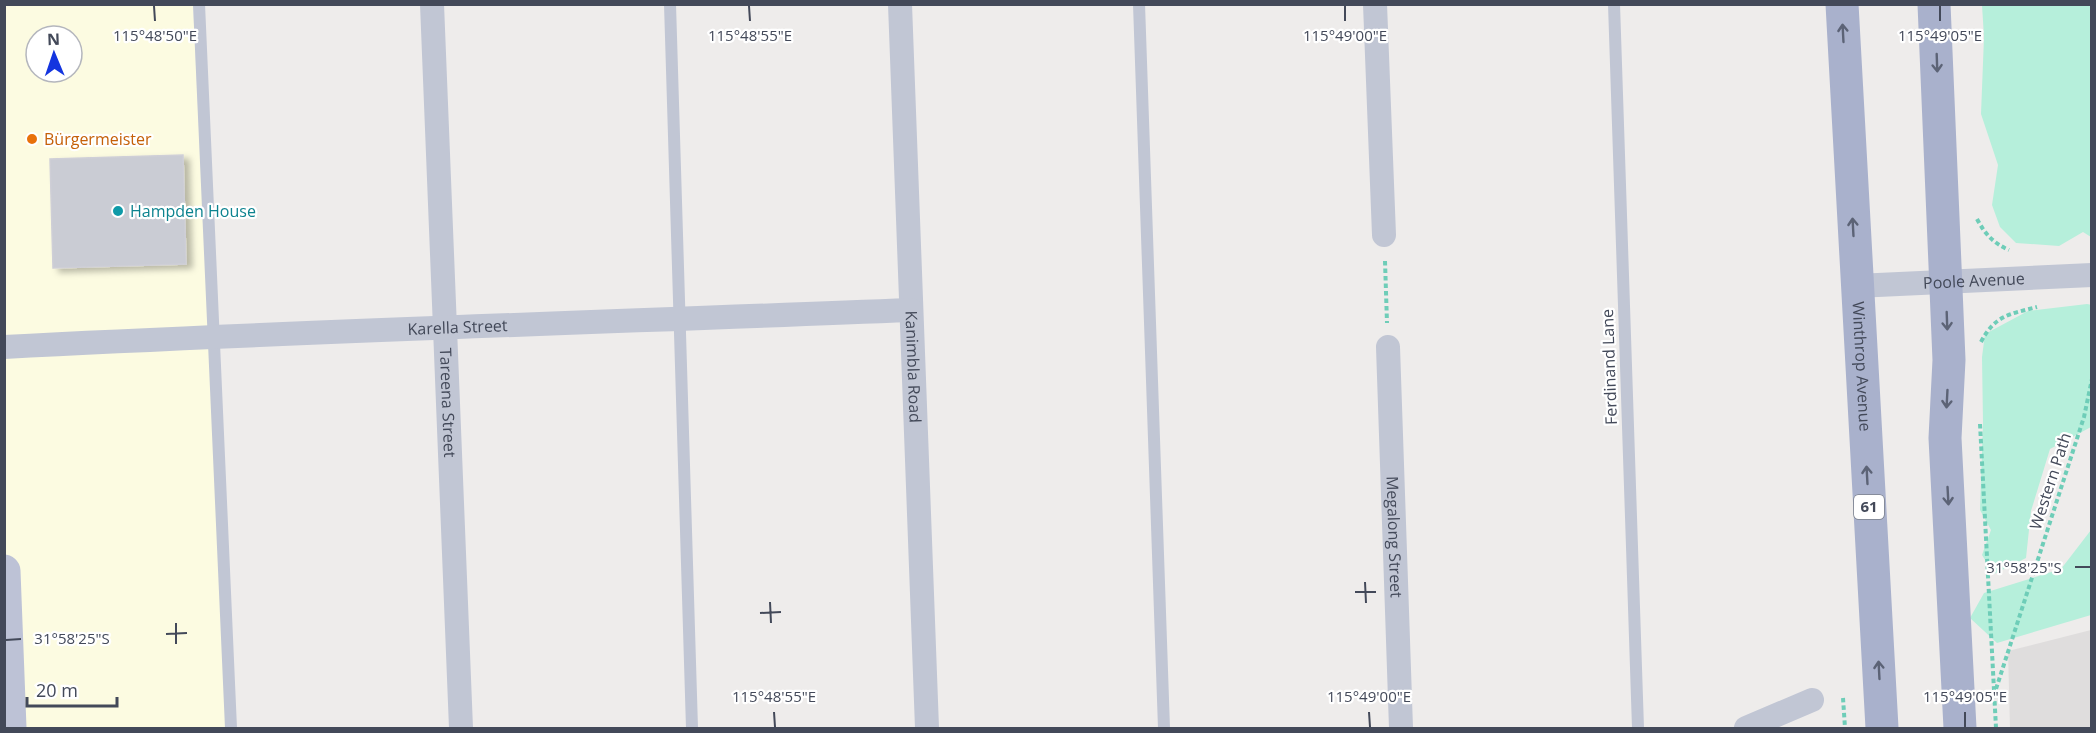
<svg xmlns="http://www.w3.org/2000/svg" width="2096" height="733" font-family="'Open Sans',sans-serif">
  <defs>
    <filter id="shadow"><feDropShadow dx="6" dy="4" stdDeviation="3" flood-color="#0004"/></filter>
  </defs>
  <rect width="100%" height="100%" fill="#eeeceb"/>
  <!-- commercial -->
  <path fill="#fcfbe1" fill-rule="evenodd" d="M4 5H193L228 728H5ZM36 36H72V72H36Z"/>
  <!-- education -->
  <polygon fill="#dfdddd" points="2091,630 2091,728 2010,728 2008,651"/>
  <!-- green -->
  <g fill="#b6efdb">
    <polygon points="1982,5 2091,5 2091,237 2083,232 2059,246 2016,243 2000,227 1992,205 1998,165 1981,114 1984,37"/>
    <polygon points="2087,304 2092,305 2091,427 2050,449 2031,511 2026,558 1994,574 1982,555 1991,530 1980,510 1983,423 1982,357 1985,334 2028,311"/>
    <polygon points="2091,530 2091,615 1997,643 1970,618 1984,593 2061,569"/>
  </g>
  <!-- building -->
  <polygon fill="#caccd4" stroke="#cfcfd7" stroke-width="1.5" filter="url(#shadow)" points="183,155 186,264 53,268 50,159"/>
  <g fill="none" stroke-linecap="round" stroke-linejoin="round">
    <!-- path -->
    <g stroke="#6ecdb8" stroke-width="4" stroke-dasharray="4.5 3" stroke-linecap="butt">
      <path d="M1977 219C1985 234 1993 243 2009 250"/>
      <polyline points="1385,261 1387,323"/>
      <path d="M1981 342C1995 315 2010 314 2037 307"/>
      <polyline points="1980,424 1996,728"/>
      <polyline points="1996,689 2084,417 2092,379"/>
      <polyline points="1843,698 1845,728"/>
    </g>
    <!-- lane -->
    <g stroke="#c1c6d4" stroke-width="12">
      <polyline points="199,4 231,728"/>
      <polyline points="670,4 692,728"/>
      <polyline points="1139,4 1164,728"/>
      <polyline points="1614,4 1638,728"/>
    </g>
    <!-- street -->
    <g stroke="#c1c6d4" stroke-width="24">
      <path id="s1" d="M432 4 461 728"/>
      <path id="s2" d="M900 4 927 728"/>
      <polyline points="1375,4 1384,235"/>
      <path id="s3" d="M1856 286 2092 275"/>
      <path id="s4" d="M4 347C306 331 609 322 911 310"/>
      <path id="s5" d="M1388 347 1401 728"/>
      <polyline points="1746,728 1812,700"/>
    </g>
    <!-- secondary -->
    <polyline stroke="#bdc2d6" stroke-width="33" points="4,571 10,728"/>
    <!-- primary -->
    <g stroke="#a9b1cc" stroke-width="33">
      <path id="s6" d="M1842 4 1882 728"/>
      <polyline points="1934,4 1949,360 1945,438 1960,728"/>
    </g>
  </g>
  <!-- one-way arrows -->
  <defs><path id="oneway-shaft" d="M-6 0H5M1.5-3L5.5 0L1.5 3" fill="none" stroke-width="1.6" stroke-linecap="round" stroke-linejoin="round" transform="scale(1.5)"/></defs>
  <g stroke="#5c6376">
    <use href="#oneway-shaft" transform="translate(1843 33) rotate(-93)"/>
    <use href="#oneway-shaft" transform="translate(1937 63) rotate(88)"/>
    <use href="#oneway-shaft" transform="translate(1853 227) rotate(-93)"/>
    <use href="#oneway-shaft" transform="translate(1947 321) rotate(88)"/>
    <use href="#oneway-shaft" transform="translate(1947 399) rotate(93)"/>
    <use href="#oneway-shaft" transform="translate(1867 475) rotate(-93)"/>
    <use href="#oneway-shaft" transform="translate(1948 496) rotate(87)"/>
    <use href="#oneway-shaft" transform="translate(1879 670) rotate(-93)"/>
  </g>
  <!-- ticks -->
  <path fill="none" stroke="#434959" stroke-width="2" d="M154 6 155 21M749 6 750 21M1345 6V21M1940 6V21M2075 567H2090M1365 582 1366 603M1355 592H1376M770 602 771 623M760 613 781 612M176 623V644M166 634 187 633M6 640 21 639M774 712 775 727M1369 712 1370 727M1965 712V727"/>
  <!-- markers -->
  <circle fill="#e8710a" stroke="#fff" stroke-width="2" cx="32" cy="139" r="6"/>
  <circle fill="#0f9aa8" stroke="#fff" stroke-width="2" cx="118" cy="211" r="6"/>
  <g text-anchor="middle" stroke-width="4.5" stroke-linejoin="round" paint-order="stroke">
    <!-- shield labels -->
    <rect fill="#fff" stroke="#7b808b" stroke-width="1.5" x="1854" y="495" width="30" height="24" rx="4.5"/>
    <g font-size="15" font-weight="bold" fill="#434959">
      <text x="1869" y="512">61</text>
    </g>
    <!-- food labels -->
    <g font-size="16" fill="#c56008" stroke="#fff" text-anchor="start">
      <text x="44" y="145">Bürgermeister</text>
    </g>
    <!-- culture labels -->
    <g font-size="16" fill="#0d838f" stroke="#fff" text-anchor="start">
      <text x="130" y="217">Hampden House</text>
    </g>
    <!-- street labels -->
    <g font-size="16" fill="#434959" stroke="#fff">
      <text dy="6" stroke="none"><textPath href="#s3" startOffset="118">Poole Avenue</textPath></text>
      <text dy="6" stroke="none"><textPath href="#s4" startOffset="454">Karella Street</textPath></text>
      <text dy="6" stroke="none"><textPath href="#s2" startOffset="363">Kanimbla Road</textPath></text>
      <text transform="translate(1609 367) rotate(-92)" y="6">Ferdinand Lane</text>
      <text dy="6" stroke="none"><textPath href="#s6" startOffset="363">Winthrop Avenue</textPath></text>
      <text dy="6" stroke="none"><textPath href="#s1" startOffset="399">Tareena Street</textPath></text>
      <text transform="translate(2050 481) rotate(-72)" y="6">Western Path</text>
      <text dy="6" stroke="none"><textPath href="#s5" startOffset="190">Megalong Street</textPath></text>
    </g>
  </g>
  <g font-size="15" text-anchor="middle" fill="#434959" stroke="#fff" stroke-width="4.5" stroke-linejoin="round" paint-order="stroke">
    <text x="155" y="41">115°48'50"E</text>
    <text x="750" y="41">115°48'55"E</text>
    <text x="1345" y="41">115°49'00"E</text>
    <text x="1940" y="41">115°49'05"E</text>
    <text x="2024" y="573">31°58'25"S</text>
    <text x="72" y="644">31°58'25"S</text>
    <text x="774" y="702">115°48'55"E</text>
    <text x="1369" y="702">115°49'00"E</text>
    <text x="1965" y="702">115°49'05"E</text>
  </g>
  <!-- border -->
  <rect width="2096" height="733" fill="none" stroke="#434959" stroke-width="12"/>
  <!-- north arrow -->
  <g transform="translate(54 54) rotate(358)"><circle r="28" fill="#ffffff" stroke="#b4b6bd" stroke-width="1.5"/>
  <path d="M0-4.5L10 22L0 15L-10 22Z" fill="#1435df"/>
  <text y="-9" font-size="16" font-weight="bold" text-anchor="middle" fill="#434959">N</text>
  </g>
  <!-- scale -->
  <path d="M27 697v9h90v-9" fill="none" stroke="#434959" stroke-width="3"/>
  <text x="36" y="697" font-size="18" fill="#434959" stroke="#ffffff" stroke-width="4.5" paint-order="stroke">20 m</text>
</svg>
